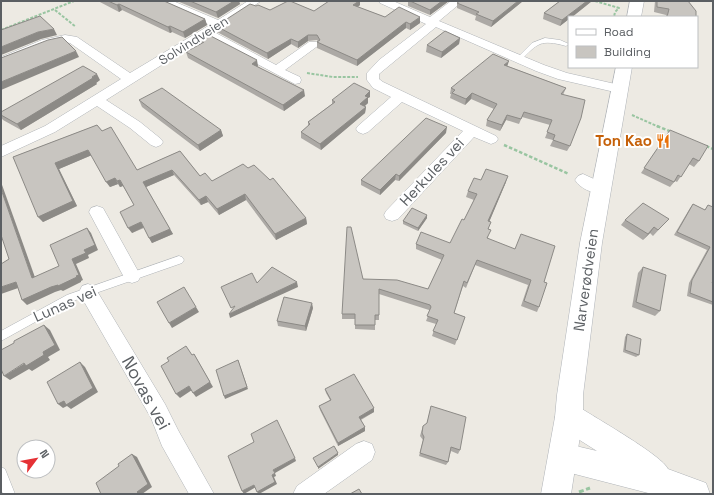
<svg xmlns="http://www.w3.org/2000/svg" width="714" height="495" font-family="'Space Grotesk',sans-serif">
  <rect width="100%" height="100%" fill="#edeae3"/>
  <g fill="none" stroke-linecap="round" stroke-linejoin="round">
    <defs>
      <g id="service">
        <path d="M545 38 560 40 569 44 566 46C540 39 538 43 520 61H516V59L532 43Z"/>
        <polygon points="179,256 182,257 184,260 182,263 73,301 1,341 1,331 67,295"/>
        <polygon points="1,467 5,469 15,494 3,494 1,489"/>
      </g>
      <g id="minor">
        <polygon points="159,1 173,1 218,20 248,1 261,1 214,32 276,65 309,42 317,42 319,45 285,70 300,77 301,80 300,83 295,84 206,37 106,100 140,122 161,139 163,142 161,145 156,147 151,145 130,128 97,106 55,132 1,157 1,146 45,126 121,79 70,43 65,42 51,45 1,65 1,57 42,40 65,35 77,37 130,73 210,25 160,3"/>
        <polygon points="379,1 393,1 430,17 451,1 463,1 439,21 544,65 567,73 624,86 626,89 624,92 619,93 558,79 536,71 436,27 379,74 379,79 383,82 496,136 498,139 496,142 491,144 474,137 398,219 392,221 386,219 384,215 386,211 463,131 402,102 368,132 363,134 358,132 356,129 358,126 391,97 373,88 367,80 367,73 379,60 426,24 380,3"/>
        <path d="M583 174 607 185 609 189 607 193C597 196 580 189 575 180L578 176Z"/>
        <polygon points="97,206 103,208 138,271 141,276 138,281 132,283 126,281 89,212 91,208"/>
        <polygon points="88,284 94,286 165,404 178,430 214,494 189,494 162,446 151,418 82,298 79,292 82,286"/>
        <polygon points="364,441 372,444 375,452 372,460 324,494 293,494 297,486 356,444"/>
      </g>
      <path id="tertiary" d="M569 403 579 407C594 417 663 456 668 469L706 483 710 494H652L563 471 553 467 549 457 553 447 563 443 597 451 559 427 555 417 559 407Z"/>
      <g id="secondary">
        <polygon points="630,1 644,1 641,17 627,17"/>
        <polygon points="616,67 632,67 602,243 583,395 583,417 571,494 541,494 555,417 557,395 580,243"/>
      </g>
    </defs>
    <!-- service casing -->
    <use href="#service" stroke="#b0b4b8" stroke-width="1"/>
    <!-- minor casing -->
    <use href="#minor" stroke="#b0b4b8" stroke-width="1"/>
    <!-- tertiary casing -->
    <use href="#tertiary" stroke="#b0b4b8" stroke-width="1"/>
    <!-- secondary casing -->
    <use href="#secondary" stroke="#afb3b8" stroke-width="1"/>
    <!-- path-far2 -->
    <g stroke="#99c5a1" stroke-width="2" stroke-dasharray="3 1.5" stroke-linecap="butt">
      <polyline points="595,1 619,8 615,12 614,17"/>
      <polyline points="55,10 76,27"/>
      <polyline points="1,30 74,1"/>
      <polyline points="307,73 333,77 358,77"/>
      <polyline points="632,115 659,127"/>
    </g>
    <!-- path-far1 -->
    <g stroke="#99c5a1" stroke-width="2.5" stroke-dasharray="3.5 2" stroke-linecap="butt">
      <polyline points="657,126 672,132"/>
      <polyline points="504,145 569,174"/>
      <polyline points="706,146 713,149"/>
    </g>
    <!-- path -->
    <polyline stroke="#99c5a1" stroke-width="3" stroke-dasharray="5 2.5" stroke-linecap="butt" points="579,492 590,488"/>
    <!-- service -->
    <use href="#service" fill="#fff" fill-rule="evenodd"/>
    <!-- minor -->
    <use href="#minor" fill="#fff" fill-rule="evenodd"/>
    <!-- tertiary -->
    <use href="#tertiary" fill="#fff" fill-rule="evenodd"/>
    <!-- secondary -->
    <use href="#secondary" fill="#fff" fill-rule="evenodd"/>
  </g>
  <!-- wall -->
  <g fill="#aca9a5">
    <polygon points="98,1 164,1 205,19 207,25 185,38 172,32 170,33 122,10 119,12"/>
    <polygon points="177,1 239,1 240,4 218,18"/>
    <polygon points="408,1 449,1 430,15 408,6"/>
    <polygon points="523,1 491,27 475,20 476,16 457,8 457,3"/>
    <polygon points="560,1 592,1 572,17 569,17 569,19 560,26 543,19 544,13"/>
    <polygon points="655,1 688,1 696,17 666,17 666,15 654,12"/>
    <polygon points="360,5 358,7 385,17 420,23 410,30 406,28 357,66 317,48 317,42 318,42 317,40 308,41 298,48 291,44 268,59 217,32 216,26 256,6 270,10 314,11"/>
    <polygon points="460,38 459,44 441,58 426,52 427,45"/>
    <polygon points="196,39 258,66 257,66 305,96 284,111 188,58 186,52 199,45 197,44"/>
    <polygon points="507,66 566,88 563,95 570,146 567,151 550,146 553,140 545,138 550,125 522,117 519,124 506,120 500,131 486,126 487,120 494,109 471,99 465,105 450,98 451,94 450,94 451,88"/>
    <polygon points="100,80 96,83 97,84 21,130 3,120 1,117 1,112"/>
    <polygon points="370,97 368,98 368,103 364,107 366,107 365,113 321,150 301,138 301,132 308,126 308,122 332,104 332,100"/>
    <polygon points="139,100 221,130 223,136 200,151 142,107"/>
    <polygon points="97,125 137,170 180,151 200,176 212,181 248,168 306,218 307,224 276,240 246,200 219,215 208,202 201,205 174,175 146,187 173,234 152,243 144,228 132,233 134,205 123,186 120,187 118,184 110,187 92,155 59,169 77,206 43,222 13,157"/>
    <polygon points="670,130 699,161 694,167 689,164 677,182 675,181 670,187 641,173"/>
    <polygon points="446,133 399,181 395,180 380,195 361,185 361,180"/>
    <polygon points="481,180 506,182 489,222 488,238 544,282 539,307 537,312 521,306 528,285 475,265 466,288 463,286 454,313 465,317 455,345 432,336 436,324 426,321 430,311 429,310 379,294 379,320 375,320 375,330 355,329 355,319 342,319 342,314 363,279 428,289 442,260 416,249 416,244 450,243 464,220 474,200 466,197 468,191"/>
    <polygon points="693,204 705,210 708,205 712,283 713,284 713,305 687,296 689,283 707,250 674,235 690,208"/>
    <polygon points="427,215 427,218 418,231 403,224 403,221"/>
    <polygon points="625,220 664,224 653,236 650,233 643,240 621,225"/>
    <polygon points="643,267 660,311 655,316 632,307 638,273"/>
    <polygon points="313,308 306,331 278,326 277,321"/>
    <polygon points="627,334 639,355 636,357 623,352 625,337"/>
    <polygon points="325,389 374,408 374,412 361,420 365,427 365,431 338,446 320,410 319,406 330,400 326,393"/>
    <polygon points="431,406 460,450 458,454 451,451 448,462 446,465 419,456 423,440 420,436 422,429 423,426 427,423"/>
  </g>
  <!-- shaded-wall -->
  <g fill="#8c8a86">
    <polygon points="234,1 239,1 240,4 218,18 216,12"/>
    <polygon points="359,1 360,1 360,5 353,10 353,5"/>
    <polygon points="442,1 449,1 430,15 430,10"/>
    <polygon points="518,1 523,1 491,27 493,21"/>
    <polygon points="587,1 592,1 572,17 569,17 569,19 560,26 562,20"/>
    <polygon points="119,4 122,10 119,12 117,5"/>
    <polygon points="420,17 420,23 410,30 410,24"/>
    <polygon points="205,19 207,25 185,38 183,32"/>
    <polygon points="406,22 406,28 357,66 357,60"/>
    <polygon points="170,26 172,32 170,33 168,27"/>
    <polygon points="54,29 57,35 41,39 1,55 1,47 38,32"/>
    <polygon points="308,35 308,41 298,48 298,42"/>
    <polygon points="460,38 459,44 441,58 442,52"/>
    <polygon points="291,39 291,44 268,59 267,53"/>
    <polygon points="76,51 79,57 1,90 1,82"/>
    <polygon points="257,60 258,66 253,69 252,64"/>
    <polygon points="509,61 507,67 504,65"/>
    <polygon points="97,74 100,80 96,83 97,84 21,130 17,124"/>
    <polygon points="304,90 305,96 284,111 283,105"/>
    <polygon points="370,91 370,97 368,98 368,103 360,110 360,104 365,96"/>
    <polygon points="472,93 471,99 465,105 466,99"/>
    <polygon points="366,107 365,113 321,150 320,144"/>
    <polygon points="507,115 506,120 500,131 502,125"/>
    <polygon points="447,127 446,133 399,181 399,176"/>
    <polygon points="221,130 223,136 200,151 198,145"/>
    <polygon points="88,150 92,155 59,169 77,206 43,222 38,217 55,163"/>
    <polygon points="172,170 174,175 146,187 143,182"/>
    <polygon points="396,174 395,180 380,195 380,190"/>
    <polygon points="508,176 506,182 487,227 488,221"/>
    <polygon points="115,178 118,184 110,187 106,182"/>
    <polygon points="120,180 123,186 120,187 117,181"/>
    <polygon points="1,182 37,283 32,278 1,189"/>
    <polygon points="245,194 246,200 219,215 217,209"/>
    <polygon points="206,196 208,202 201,205 199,200"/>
    <polygon points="427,215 427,218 418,231 418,228"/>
    <polygon points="306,218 307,224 276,240 275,234"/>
    <polygon points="141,222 144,227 132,233 128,228"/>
    <polygon points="654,227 650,233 643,240 648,234"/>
    <polygon points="87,228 91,233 98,250 88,255 89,258 76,264 83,280 81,281 81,282 63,291 61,290 55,292 27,305 22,300 72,259 84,250"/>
    <polygon points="170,229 173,234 152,243 149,238"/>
    <polygon points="16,282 21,287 1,294 1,287"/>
    <polygon points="297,282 298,287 230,318 229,314"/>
    <polygon points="312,303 313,308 306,331 305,326"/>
    <polygon points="196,307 199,312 172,328 169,323"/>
    <polygon points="44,325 50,330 60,350 48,357 50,360 32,371 29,369 10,380 4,376 43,352"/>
    <polygon points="194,354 213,387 196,397 193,393"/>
    <polygon points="238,360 248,389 225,399 224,396"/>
    <polygon points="80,362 85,367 98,392 71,409 67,406 63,408 58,404"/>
    <polygon points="189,386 192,390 180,398 176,394"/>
    <polygon points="374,408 374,412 359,420 359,417"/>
    <polygon points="365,427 365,431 338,446 338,443"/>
    <polygon points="338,453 338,455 318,469 318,467"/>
    <polygon points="132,454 137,457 152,487 142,494 139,494 137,492"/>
    <polygon points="295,458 296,461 275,473 273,470"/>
    <polygon points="275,473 276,476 274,477 277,484 259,494 257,492 272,475"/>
    <polygon points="254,485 256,487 244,494 242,491"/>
  </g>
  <!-- building -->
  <g fill="#c8c5c0" stroke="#8c8a86">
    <polygon points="108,1 164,1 205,19 183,32 170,26 168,27 119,4 117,5"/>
    <polygon points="190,1 234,1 216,12"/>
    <polygon points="288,1 290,1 314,11 329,1 359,1 353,5 385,17 399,7 420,17 410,24 406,22 357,60 317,42 320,40 317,35 308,35 298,42 291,39 267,53 216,26 250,4 256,6 258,5 270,10"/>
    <polygon points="410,1 442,1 430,10"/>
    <polygon points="460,1 518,1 493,21 476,14 479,12 457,3"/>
    <polygon points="560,1 587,1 562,20 544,13"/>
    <polygon points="657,1 688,1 696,11 696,17 667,17 669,9 657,7"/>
    <polygon points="40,16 54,29 38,32 1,47 1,30"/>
    <polygon points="445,31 460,38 442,52 427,45"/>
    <polygon points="205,33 257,60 252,64 304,90 283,105 186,52 204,42 196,39"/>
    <polygon points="62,37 76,51 1,82 1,58 48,40"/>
    <polygon points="493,54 509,61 504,65 566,88 561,94 585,100 581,118 570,146 553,140 555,135 547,132 552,120 524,112 521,119 507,115 502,125 487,120 497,104 472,93 466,99 452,93 455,90 451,88"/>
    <polygon points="83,66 97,74 92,77 93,78 17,124 1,115 1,112"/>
    <polygon points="354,83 370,91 365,96 368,97 360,104 366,107 320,144 301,132 310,124 308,122 335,102 332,100"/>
    <polygon points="162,88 221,130 198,145 139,100"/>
    <polygon points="426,118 447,127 399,176 396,174 380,190 361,180"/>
    <polygon points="97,125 102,131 111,127 137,170 180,151 200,176 205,173 212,181 243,164 248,168 254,165 270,180 273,178 306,218 275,234 245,194 217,209 206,196 199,200 172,170 143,182 170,229 149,238 141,222 128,228 120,212 134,205 120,180 117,181 115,178 106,182 88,150 55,163 73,201 38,217 13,157"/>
    <polygon points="670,130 708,146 699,161 693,158 681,177 678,175 674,182 644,168"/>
    <polygon points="486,169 508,176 488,221 491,222 488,229 491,230 487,238 515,249 521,234 555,246 544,282 547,283 539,307 524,301 531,280 477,260 467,283 464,281 454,313 465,317 457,340 433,331 438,320 427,316 431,307 430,305 379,289 379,315 375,315 375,325 355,325 355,314 342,314 347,227 351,227 363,279 397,280 428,289 444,255 416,244 421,232 450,243 462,219 464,220 477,194 468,191 474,178 481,180"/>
    <polygon points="1,189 32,278 59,266 50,245 87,228 95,245 84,250 86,253 72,259 79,275 76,276 77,277 58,286 58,285 51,287 22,300 16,282 1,287 1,264 9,259 1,235"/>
    <polygon points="643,203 669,219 658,230 654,227 648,234 625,220"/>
    <polygon points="693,204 705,210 708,205 713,207 713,281 712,283 713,284 713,302 690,293 692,280 710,247 677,232"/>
    <polygon points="412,208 427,215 418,228 403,221"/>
    <polygon points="272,267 297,282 229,314 235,306 231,308 221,287 252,273 257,283"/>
    <polygon points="643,267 666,275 660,311 636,302"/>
    <polygon points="184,287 196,307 169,323 157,302"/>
    <polygon points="284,297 312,303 305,326 277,321"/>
    <polygon points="44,325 55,345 43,352 44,355 26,366 24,363 4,376 1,369 1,350 14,343 14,341"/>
    <polygon points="627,334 641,339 639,355 625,350"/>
    <polygon points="186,346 192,355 194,354 210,382 193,393 189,386 176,394 161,366 169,361 167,358"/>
    <polygon points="238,360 247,387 224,396 216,370"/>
    <polygon points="80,362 93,388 66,405 64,401 58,404 47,382"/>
    <polygon points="354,374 374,408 359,417 365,427 338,443 319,406 331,400 325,389"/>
    <polygon points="431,406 466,417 460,450 451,447 448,462 420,453 424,437 422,433 423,426 427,423"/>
    <polygon points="277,420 295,458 273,470 275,473 272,475 275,482 257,492 254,485 242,491 228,456 254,442 251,434"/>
    <polygon points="334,446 338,453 318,467 313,458"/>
    <polygon points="132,454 148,484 137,492 139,494 101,494 96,483 119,466 118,464"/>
    <polygon points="359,489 362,494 350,494"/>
  </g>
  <!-- icons -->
  <defs>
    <symbol id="restaurant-bare" viewBox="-9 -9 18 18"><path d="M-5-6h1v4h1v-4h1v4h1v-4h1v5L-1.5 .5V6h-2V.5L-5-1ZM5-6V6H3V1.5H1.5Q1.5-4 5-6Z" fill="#e8710a" stroke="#fff" stroke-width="2.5" paint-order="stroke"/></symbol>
  </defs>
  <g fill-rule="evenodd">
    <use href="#restaurant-bare" x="653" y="131" width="20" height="20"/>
  </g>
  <g text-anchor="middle" stroke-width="4" stroke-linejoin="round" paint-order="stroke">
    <!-- far-street labels -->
    <g font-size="13" fill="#5b5f63" stroke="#fff">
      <text transform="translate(193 40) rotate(-32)" y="5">Solvindveien</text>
    </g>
    <!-- food labels -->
    <g font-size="15" font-weight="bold" fill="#c56008" stroke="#fff" text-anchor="end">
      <text x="652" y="146">Ton Kao</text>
    </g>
    <!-- street labels -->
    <g font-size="15" fill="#5b5f63" stroke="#fff">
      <text transform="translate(432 172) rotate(-47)" y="5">Herkules vei</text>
      <text transform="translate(586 280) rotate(-82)" y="5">Narverødveien</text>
      <text transform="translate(65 304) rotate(-24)" y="5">Lunas vei</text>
    </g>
    <!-- near-street labels -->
    <g font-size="18" fill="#5b5f63" stroke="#fff">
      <text transform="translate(146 393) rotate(61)" y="6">Novas vei</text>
    </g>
  </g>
  <!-- border -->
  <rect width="714" height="495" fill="none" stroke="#5b5f63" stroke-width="4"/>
  <!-- legend -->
  <rect x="568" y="16" width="130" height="52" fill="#ffffff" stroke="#bdbfc1"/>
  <rect x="576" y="29" width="20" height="6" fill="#ffffff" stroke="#bdbfc1"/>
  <text x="604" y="36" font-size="12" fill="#5b5f63">Road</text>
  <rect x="576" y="46" width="20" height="12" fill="#c8c5c0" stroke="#bdbfc1"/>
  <text x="604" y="56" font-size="12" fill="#5b5f63">Building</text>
  <!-- north arrow -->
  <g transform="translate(36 459) rotate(58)"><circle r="19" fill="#ffffff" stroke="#bdbfc1"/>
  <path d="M0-3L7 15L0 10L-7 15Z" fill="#e53135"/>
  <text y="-6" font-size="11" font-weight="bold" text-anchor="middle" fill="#5b5f63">N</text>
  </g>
</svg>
